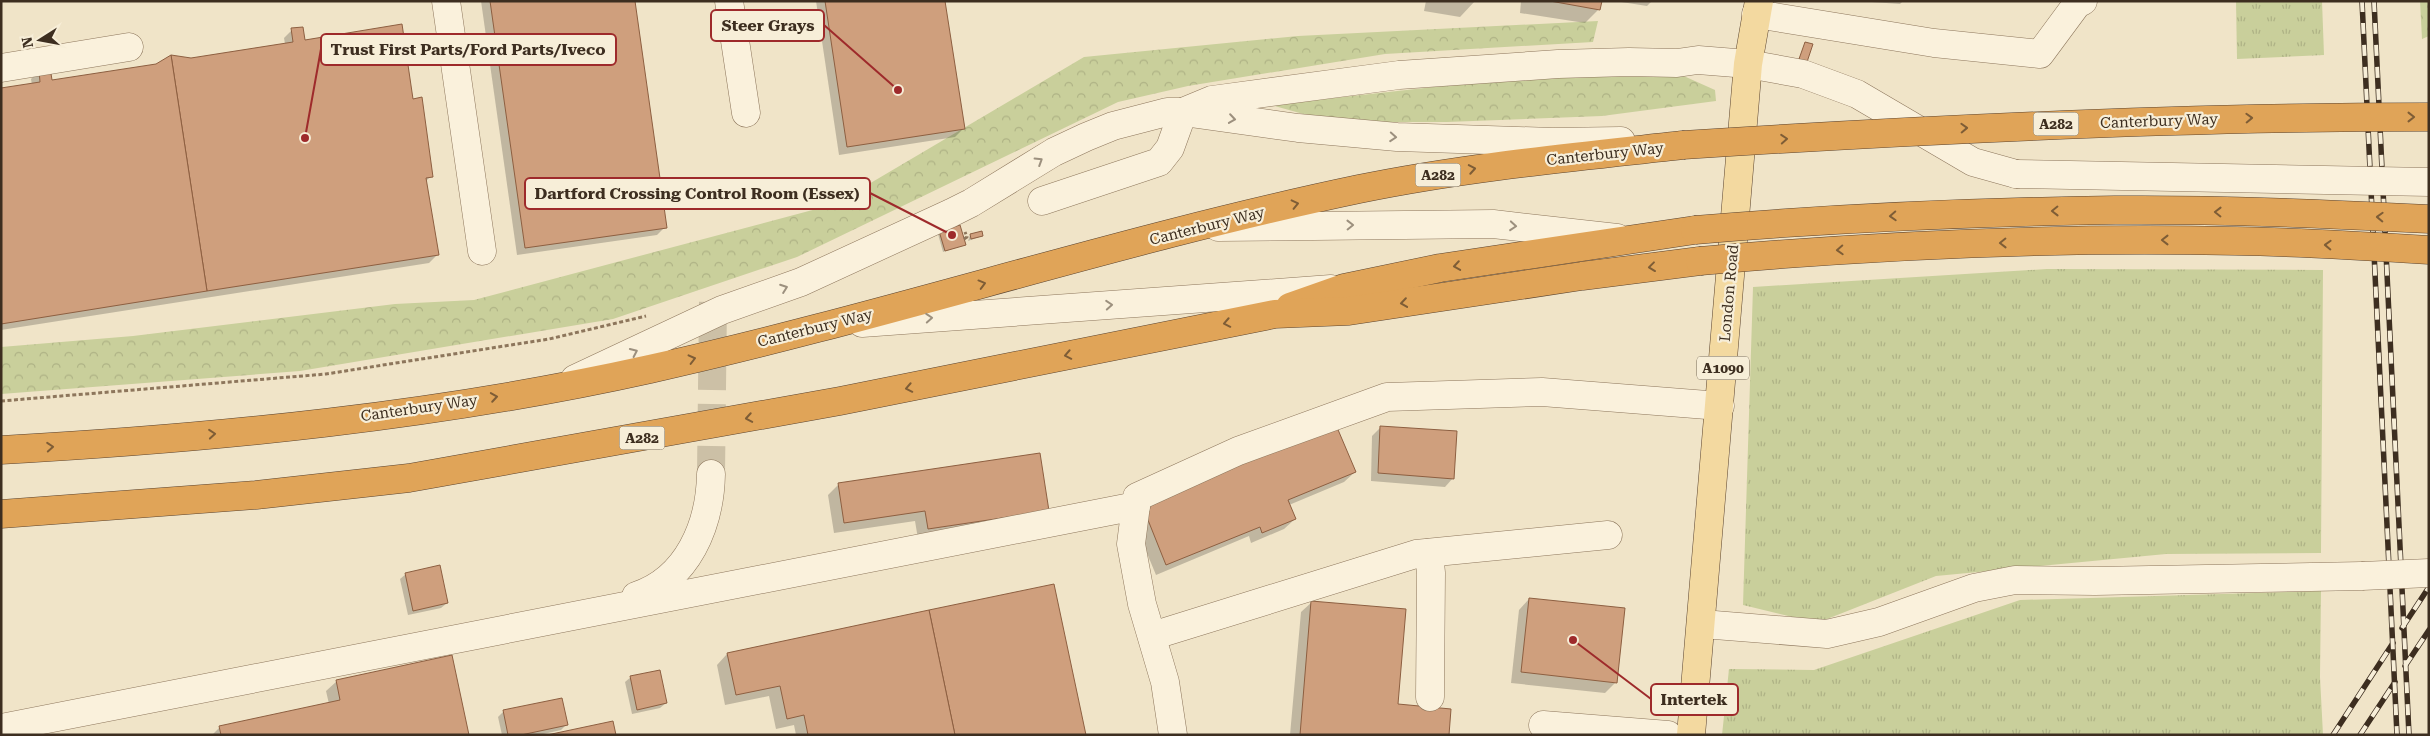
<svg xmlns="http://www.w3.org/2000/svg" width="2430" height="736" font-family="'Roboto Serif',serif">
  <defs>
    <pattern id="grass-tufts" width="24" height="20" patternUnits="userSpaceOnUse" patternTransform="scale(1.25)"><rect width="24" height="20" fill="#c9cf9b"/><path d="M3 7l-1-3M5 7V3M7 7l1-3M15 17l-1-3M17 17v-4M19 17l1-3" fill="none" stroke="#aeb285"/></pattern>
    <pattern id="forest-crowns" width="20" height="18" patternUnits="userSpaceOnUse" patternTransform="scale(1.25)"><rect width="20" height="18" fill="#c9cf9b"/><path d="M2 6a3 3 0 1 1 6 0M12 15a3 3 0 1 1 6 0" fill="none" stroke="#aeb285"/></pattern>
  </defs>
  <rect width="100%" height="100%" fill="#f0e4c8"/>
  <!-- grass -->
  <g fill="url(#grass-tufts)">
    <polygon points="2236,1 2322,1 2324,55 2237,59"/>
    <polygon points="2047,269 2323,270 2321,553 2166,554 1936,576 1817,623 1743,605 1753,287"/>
    <polygon points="2321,591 2320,677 2323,735 1722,735 1729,669 1814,670 2020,600"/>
  </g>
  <!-- forest -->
  <g fill="url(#forest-crowns)">
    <polygon points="2420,1 2429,1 2429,36 2422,39"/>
    <polygon points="1598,21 1593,42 1385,54 1188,86 1118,102 797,257 613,319 300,371 1,394 1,347 133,336 395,304 474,300 835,204 1084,57 1298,36"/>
    <polygon points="1677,73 1715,90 1716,101 1602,116 1447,122 1332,122 1271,105 1552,74"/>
  </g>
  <!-- shadow -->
  <g fill="#0003">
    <polygon points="481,1 633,1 665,227 657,235 517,255"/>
    <polygon points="816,1 944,1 963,129 955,137 839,155"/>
    <polygon points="1426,1 1475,1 1460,17 1424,11"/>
    <polygon points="1521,1 1601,1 1599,9 1585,23 1520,13"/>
    <polygon points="1615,1 1652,1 1647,6"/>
    <polygon points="1858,1 1903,1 1900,4"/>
    <polygon points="292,30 304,41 412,100 431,176 425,182 438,254 429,263 1,330 1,90 32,85 31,79 39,71 51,82 285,44 284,38"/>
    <polygon points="940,232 964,245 943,252 938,234"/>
    <polygon points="970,235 982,236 968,241"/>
    <polygon points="1380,428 1453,478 1445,487 1371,481 1372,436"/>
    <polygon points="1355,472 1344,482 1289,505 1295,519 1284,529 1251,543 1249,536 1156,575 1132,517"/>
    <polygon points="839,484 1047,511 918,539 915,521 834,533 828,495"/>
    <polygon points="406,574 447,603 441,608 408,615 400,579"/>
    <polygon points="1529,599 1616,682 1605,693 1511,683 1519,610"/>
    <polygon points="1312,602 1397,705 1448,735 1290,735 1301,612"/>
    <polygon points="727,654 1085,735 796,735 794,725 776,729 769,696 725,705 717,665"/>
    <polygon points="631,677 666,703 660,708 632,714 625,682"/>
    <polygon points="337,681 468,735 212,735 219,728 329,704 326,691"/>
    <polygon points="504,711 566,725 561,730 539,735 502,735 498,717"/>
  </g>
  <!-- building -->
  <g fill="#cf9f7d" stroke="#8d5f41">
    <polygon points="490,1 635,1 667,228 525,248"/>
    <polygon points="825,1 945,1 965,129 847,147"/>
    <polygon points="1550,1 1602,1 1600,10"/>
    <polygon points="402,24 413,99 422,97 433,177 426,178 439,255 207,291 171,55 191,58 293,42 291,28 303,27 305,40"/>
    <polygon points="1805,42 1813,44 1807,62 1799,59"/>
    <polygon points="171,55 207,291 1,324 1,88 40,82 39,70 50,67 52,80 156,64"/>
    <polygon points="960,225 966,245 945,251 939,231"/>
    <polygon points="982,231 983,236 971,239 970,234"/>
    <polygon points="1336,425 1356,472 1288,500 1296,519 1262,533 1260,527 1166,565 1142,505"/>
    <polygon points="1380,426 1457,431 1454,479 1378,473"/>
    <polygon points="1040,453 1049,511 928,529 925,511 844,523 838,483"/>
    <polygon points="440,565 448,603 413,611 405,573"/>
    <polygon points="1054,584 1086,735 955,735 929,610"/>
    <polygon points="1529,598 1625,608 1617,683 1521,672"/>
    <polygon points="1311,601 1406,609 1398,704 1451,709 1449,735 1300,735"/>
    <polygon points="929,610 955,735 808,735 804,715 787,719 780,686 736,695 727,653"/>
    <polygon points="452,655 469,735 221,735 219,726 340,700 336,680"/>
    <polygon points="660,670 667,703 637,710 630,676"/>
    <polygon points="562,698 568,725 521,735 508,735 503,710"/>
    <polygon points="613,721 616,735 547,735"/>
  </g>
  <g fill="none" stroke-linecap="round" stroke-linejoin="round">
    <!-- minor-tunnel -->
    <polyline stroke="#ccc0a6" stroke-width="28" stroke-dasharray="28 14" stroke-linecap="butt" points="711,474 713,302"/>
    <defs>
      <g id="minor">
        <polyline points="446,1 482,251"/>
        <polyline points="729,1 746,113"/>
        <polyline points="1756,14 1934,43 2040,54 2077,4 2083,1"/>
        <polyline points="1,68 129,47"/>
        <polyline points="1042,201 1159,162 1170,148 1183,112 1212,100 1399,75 1558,64 1629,62 1677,63 1698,60 1748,64 1803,74 1857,94 1973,162 2016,174"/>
        <polyline points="1218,227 1493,224 1617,238"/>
        <polyline points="862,323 1331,289"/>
        <polyline points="575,379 722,310 801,282 951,213 971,203 1054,152 1086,137 1113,126 1167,112 1183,112 1298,128 1397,137 1553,142 1621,141"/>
        <polyline points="1429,553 1431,573 1430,697"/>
        <path d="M636 596C688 579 710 525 711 474"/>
        <polyline points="1702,624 1827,634 1879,622 1974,588 2015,580 2095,581 2362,576"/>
        <polyline points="1152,636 1416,554 1608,535"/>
        <polyline points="1543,725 1668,735"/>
        <polyline points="1,728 1136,506"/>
        <polyline points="1173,735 1165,682 1142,604 1131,544 1137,497 1238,451 1387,397 1542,392 1720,406"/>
      </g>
      <polyline id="major" points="1691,735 1748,64 1759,1"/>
      <g id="highway">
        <polyline points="1290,307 1344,288 1440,268 1695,230"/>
        <path d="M1 450C217 438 438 416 650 369 888 316 1120 239 1359 189 1466 167 1575 157 1683 145"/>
        <polyline points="1,514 256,495 409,478 840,401 1275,314 1349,311 1582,276 1700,261"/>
      </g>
    </defs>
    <!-- minor casing -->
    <use href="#minor" stroke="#8d765c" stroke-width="29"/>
    <!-- major casing -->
    <use href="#major" stroke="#5b4430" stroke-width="29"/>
    <!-- highway casing -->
    <use href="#highway" stroke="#5b4430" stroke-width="29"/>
    <!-- path -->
    <g stroke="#8d765c" stroke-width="3" stroke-dasharray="4 2.5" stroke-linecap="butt">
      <polyline points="964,239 967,237 965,232"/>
      <polyline points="1,401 326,374 549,339 646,316"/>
    </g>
    <!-- minor -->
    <use href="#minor" stroke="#faf1dc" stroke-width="28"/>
    <!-- major -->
    <use href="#major" stroke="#f3d9a0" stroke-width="28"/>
    <!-- highway -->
    <use href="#highway" stroke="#e0a458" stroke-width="28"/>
    <defs>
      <g id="rail">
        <polyline points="2362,1 2397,735"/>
        <polyline points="2374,1 2409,735"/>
        <polyline points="2402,628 2429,587"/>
        <polyline points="2405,666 2429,630"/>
        <polyline points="2333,735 2393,643"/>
        <polyline points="2360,735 2395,682"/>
      </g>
    </defs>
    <!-- rail casing -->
    <use href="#rail" stroke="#3d2e20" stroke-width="5.5"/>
    <!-- rail -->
    <use href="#rail" stroke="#f7eed8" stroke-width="4" stroke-dasharray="11" stroke-linecap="butt"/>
    <defs>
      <g id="minor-bridge">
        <polyline points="2016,174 2429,182"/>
        <polyline points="2362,576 2429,573"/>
      </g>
      <g id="highway-bridge">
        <path d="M1683 145C1932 129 2180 117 2429 117"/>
        <path d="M1695 230C1835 218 1975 212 2115 210 2219 209 2324 214 2429 219"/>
        <path d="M1700 261C1878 245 2057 237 2236 241 2300 242 2365 246 2429 250"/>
      </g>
    </defs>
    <!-- minor-bridge casing -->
    <use href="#minor-bridge" stroke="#8d765c" stroke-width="29" stroke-linecap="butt"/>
    <!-- highway-bridge casing -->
    <use href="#highway-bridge" stroke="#5b4430" stroke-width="29" stroke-linecap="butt"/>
    <!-- minor-bridge -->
    <use href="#minor-bridge" stroke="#faf1dc" stroke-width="28"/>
    <!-- highway-bridge -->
    <use href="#highway-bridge" stroke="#e0a458" stroke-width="28"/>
  </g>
  <!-- one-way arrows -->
  <defs><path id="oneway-chevron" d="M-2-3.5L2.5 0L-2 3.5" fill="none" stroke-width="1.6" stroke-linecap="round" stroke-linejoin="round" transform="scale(1.25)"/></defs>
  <g stroke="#7e5d36">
    <use href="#oneway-chevron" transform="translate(2411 117)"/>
    <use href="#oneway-chevron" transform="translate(2249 118) rotate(-2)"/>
    <use href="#oneway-chevron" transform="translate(1964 128) rotate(-2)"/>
    <use href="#oneway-chevron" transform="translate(1784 139) rotate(-4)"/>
    <use href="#oneway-chevron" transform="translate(1472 169) rotate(-10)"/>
    <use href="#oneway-chevron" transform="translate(1295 204) rotate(-13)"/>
    <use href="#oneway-chevron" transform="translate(2055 211) rotate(179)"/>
    <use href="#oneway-chevron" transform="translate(2218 212) rotate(-179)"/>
    <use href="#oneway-chevron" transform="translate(1893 216) rotate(177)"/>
    <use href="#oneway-chevron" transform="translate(2380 217) rotate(-178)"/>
    <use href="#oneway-chevron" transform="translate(2165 240) rotate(-180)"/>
    <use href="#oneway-chevron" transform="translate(2003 243) rotate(179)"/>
    <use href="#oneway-chevron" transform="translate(2328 245) rotate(-178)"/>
    <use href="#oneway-chevron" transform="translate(1840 250) rotate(177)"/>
    <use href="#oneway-chevron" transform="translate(1457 266) rotate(171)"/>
    <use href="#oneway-chevron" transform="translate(1652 267) rotate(173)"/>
    <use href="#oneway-chevron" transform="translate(982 284) rotate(-15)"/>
    <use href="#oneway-chevron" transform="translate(1404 303) rotate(172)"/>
    <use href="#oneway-chevron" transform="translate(1227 323) rotate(169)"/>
    <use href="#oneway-chevron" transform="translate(1068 355) rotate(169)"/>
    <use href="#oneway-chevron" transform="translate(692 359) rotate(-14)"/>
    <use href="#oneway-chevron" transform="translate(909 388) rotate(169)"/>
    <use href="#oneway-chevron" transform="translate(494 397) rotate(-9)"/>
    <use href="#oneway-chevron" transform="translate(749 418) rotate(170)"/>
    <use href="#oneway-chevron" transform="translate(212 434) rotate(-5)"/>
    <use href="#oneway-chevron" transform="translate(50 447) rotate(-4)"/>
  </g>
  <g stroke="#9c907e">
    <use href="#oneway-chevron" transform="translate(1232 119) rotate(8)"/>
    <use href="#oneway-chevron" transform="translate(1393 137) rotate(4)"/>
    <use href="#oneway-chevron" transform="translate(1039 161) rotate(-32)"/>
    <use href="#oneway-chevron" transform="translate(1350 225) rotate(-1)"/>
    <use href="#oneway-chevron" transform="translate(1513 226) rotate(5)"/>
    <use href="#oneway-chevron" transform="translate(784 288) rotate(-20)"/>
    <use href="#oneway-chevron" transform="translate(1109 305) rotate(-4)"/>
    <use href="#oneway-chevron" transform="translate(929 318) rotate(-4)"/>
    <use href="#oneway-chevron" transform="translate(634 352) rotate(-25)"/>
  </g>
  <g text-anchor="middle" stroke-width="4.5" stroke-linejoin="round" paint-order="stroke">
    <!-- shield labels -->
    <g fill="#f7eed8" stroke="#756857" stroke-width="1">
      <rect x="2033.5" y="112.5" width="45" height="23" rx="4"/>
      <rect x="1415.5" y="163.5" width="45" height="23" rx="4"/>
      <rect x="1697" y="356.5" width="52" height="23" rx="4"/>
      <rect x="619.5" y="426.5" width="45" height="23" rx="4"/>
    </g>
    <g font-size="14" font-weight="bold" fill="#3d2e20">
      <text x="2056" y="129">A282</text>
      <text x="1438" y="180">A282</text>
      <text x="1723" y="373">A1090</text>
      <text x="642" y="443">A282</text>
    </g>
    <!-- street labels -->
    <g font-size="15" fill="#3d2e20" stroke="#f7eed8">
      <text transform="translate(2159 121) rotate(-2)" y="5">Canterbury Way</text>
      <text transform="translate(1605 154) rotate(-6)" y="5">Canterbury Way</text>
      <text transform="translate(1207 226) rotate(-14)" y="5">Canterbury Way</text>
      <text transform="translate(1729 293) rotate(-85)" y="5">London Road</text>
      <text transform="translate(815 328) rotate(-14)" y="5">Canterbury Way</text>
      <text transform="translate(419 408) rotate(-8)" y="5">Canterbury Way</text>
    </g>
  </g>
  <!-- callouts -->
  <path fill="none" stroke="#9e2a2b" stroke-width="2" d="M898 90L824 25M305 138L321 49M952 235L870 193M1573 640L1651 699"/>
  <g fill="#9e2a2b" stroke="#f7eed8" stroke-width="2">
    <circle cx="898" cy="90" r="5"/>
    <circle cx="305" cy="138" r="5"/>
    <circle cx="952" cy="235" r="5"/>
    <circle cx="1573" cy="640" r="5"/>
  </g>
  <g fill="#f7eed8" stroke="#9e2a2b" stroke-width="2">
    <rect x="711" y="10" width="113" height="31" rx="5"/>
    <rect x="321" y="34" width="295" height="31" rx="5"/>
    <rect x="525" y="178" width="345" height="31" rx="5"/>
    <rect x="1651" y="684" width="87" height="31" rx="5"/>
  </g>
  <g font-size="16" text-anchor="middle" font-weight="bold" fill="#3d2e20">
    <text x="768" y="31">Steer Grays</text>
    <text x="468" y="55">Trust First Parts/Ford Parts/Iveco</text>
    <text x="697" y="199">Dartford Crossing Control Room (Essex)</text>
    <text x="1694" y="705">Intertek</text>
  </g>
  <!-- border -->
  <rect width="2430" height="736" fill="none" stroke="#3d2e20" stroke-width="5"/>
  <!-- north arrow -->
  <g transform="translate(40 40) rotate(259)" stroke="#f7eed8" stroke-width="4" paint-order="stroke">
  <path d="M0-4L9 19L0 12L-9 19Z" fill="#3d2e20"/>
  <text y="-8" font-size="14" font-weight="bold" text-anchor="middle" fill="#3d2e20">N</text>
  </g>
</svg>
